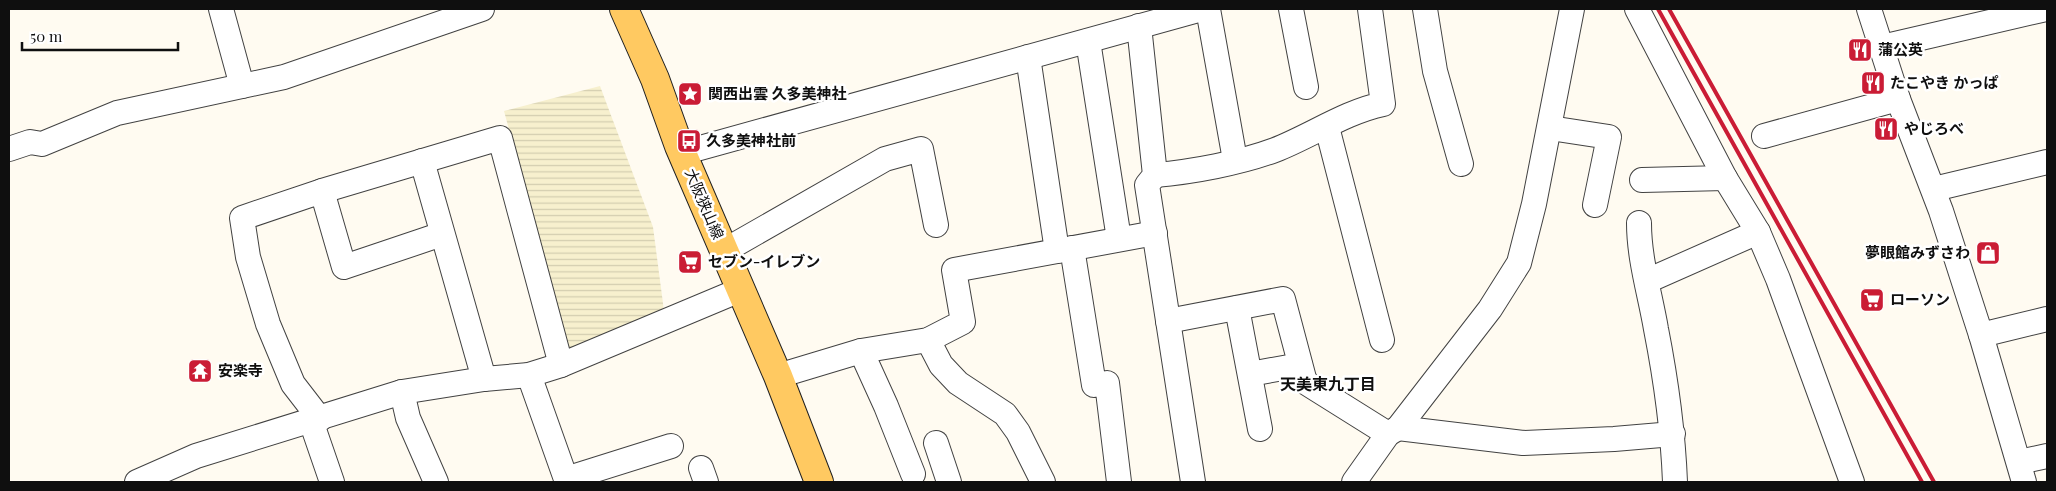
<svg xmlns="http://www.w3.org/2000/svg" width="2056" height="491" font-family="'Playfair Display','Noto Sans JP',serif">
  <defs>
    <pattern id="farmland-rules" width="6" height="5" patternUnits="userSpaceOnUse" patternTransform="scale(1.25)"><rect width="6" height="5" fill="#f7f0ce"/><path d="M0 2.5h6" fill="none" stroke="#d3cdb0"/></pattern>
  </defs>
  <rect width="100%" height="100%" fill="#fffbf1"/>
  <!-- farmland -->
  <polygon fill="url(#farmland-rules)" points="600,86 653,227 664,311 569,352 504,111"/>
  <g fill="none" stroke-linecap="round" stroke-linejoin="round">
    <defs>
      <g id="street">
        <polyline points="221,9 242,86"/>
        <polyline points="1208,9 1235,160"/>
        <polyline points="1291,9 1306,87"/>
        <polyline points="1425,9 1435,71 1461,164"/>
        <polyline points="1637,9 1725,178 1758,232 1778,279 1852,482"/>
        <polyline points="1869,9 1898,99 1941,211 1981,335 2024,482"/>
        <polyline points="1139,26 1155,175 1147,185 1193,482"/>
        <polyline points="1088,41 1119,239"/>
        <polyline points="1882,47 2046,9"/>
        <polyline points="1028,57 1057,251"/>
        <polyline points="1327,127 1382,340"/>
        <polyline points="1550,128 1609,137 1595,205"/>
        <polyline points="1764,136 1898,99"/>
        <polyline points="9,149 30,142 42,144 117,113 284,77 482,9"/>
        <polyline points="682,153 1202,9"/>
        <polyline points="422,161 484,379"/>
        <path d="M1155 175C1192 172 1240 163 1275 150 1311 136 1345 112 1383 104L1370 9"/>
        <polyline points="1642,180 1725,178"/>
        <polyline points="1934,189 2047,162"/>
        <polyline points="322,191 500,138 561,365"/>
        <path d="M1639 223C1639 259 1650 294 1656 329 1666 380 1673 431 1675 482"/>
        <polyline points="1072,248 1094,385 1107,383 1119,482"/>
        <polyline points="724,251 885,159 921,149 936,225"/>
        <polyline points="1647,281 1758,232"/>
        <polyline points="1237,308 1260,429"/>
        <polyline points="1168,321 1283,299 1305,382 1388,434"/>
        <polyline points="1981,335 2047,319"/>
        <polyline points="928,340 941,365 958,383 1005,414 1018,432 1043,482"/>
        <polyline points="861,351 886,406 913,474"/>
        <polyline points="1250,374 1300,365"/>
        <polyline points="529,375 567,482"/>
        <polyline points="778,376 861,351 928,340 963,322 954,270 1155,233"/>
        <polyline points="402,392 408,418 436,482"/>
        <polyline points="320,419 293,384 268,324 248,257 242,218 322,191 344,267 442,234"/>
        <polyline points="311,421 332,482"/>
        <polyline points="1398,428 1523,443 1614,439 1673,434"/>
        <polyline points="936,443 949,482"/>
        <polyline points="2019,462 2047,456"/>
        <polyline points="701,468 706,482"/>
        <polyline points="566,479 671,446"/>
        <polyline points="137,482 196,456 402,392 484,379 529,375 561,365 740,290"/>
        <polyline points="1354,482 1388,434 1398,428 1490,309 1519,263 1534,204 1572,9"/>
      </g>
      <polyline id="primary" points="624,9 655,79 679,146 778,376 819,482"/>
    </defs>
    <!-- street casing -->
    <use href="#street" stroke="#424242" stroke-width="26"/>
    <!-- primary casing -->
    <use href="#primary" stroke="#202020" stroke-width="30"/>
    <!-- street -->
    <use href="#street" stroke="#fff" stroke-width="24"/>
    <!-- primary -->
    <use href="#primary" stroke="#ffc961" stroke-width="28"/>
    <!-- rail -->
    <g stroke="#ca1c35" stroke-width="4">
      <polyline points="1658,9 1922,482"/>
      <polyline points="1669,9 1934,482"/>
    </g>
  </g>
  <!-- icons -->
  <defs>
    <symbol id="restaurant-square" viewBox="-11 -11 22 22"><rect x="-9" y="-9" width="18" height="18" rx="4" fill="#ca1c35" stroke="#fff"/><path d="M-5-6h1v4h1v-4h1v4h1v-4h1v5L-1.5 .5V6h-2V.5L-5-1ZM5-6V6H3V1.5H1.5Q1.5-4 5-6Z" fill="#fff"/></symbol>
    <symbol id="sight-square" viewBox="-11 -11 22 22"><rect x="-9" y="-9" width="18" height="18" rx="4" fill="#ca1c35" stroke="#fff"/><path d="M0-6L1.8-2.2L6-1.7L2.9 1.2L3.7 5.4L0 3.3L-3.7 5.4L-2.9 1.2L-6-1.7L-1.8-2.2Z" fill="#fff"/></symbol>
    <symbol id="bus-square" viewBox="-11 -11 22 22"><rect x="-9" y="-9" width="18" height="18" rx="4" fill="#ca1c35" stroke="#fff"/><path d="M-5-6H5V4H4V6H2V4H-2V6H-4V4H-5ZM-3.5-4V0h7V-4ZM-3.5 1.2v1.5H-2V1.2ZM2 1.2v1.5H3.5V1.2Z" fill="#fff"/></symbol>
    <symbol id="shop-square" viewBox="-11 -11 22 22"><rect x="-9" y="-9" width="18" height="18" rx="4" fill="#ca1c35" stroke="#fff"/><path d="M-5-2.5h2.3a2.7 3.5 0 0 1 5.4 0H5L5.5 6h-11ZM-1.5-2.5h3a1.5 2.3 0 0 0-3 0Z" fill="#fff"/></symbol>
    <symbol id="supermarket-square" viewBox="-11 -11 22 22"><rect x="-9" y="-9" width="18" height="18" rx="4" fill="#ca1c35" stroke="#fff"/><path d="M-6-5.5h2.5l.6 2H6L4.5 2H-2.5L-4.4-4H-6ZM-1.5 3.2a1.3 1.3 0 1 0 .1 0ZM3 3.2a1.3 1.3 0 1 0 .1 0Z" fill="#fff"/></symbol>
    <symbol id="temple-square" viewBox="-11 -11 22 22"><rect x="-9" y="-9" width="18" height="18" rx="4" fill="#ca1c35" stroke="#fff"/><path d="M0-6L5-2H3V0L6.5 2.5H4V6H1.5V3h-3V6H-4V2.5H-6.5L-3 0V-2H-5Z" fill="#fff"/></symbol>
  </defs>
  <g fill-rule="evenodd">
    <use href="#restaurant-square" x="1846" y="36" width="28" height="28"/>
    <use href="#restaurant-square" x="1859" y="69" width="28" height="28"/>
    <use href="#sight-square" x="676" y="80" width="28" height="28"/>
    <use href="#restaurant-square" x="1872" y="115" width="28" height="28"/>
    <use href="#bus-square" x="675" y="127" width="28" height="28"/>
    <use href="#shop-square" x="1974" y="239" width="28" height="28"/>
    <use href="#supermarket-square" x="676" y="248" width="28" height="28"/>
    <use href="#supermarket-square" x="1858" y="286" width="28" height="28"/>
    <use href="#temple-square" x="186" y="357" width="28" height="28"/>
  </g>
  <g text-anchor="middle" stroke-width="5" stroke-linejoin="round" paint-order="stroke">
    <!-- poi labels -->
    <g font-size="15" font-weight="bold" fill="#0f0f0f" stroke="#fff" text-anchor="start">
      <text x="1878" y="55">蒲公英</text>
      <text x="1890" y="88">たこやき かっぱ</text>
      <text x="708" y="99">関西出雲 久多美神社</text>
      <text x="1904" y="134">やじろべ</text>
      <text x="706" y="146">久多美神社前</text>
      <text x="1970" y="258" text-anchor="end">夢眼館みずさわ</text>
      <text x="708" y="267">セブン-イレブン</text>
      <text x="1890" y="305">ローソン</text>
      <text x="218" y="376">安楽寺</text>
    </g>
    <!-- street labels -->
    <g font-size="15" fill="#0f0f0f" stroke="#fff">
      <text transform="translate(704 204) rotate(67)" y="5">大阪狭山線</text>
    </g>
    <!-- neighbourhood labels -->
    <g font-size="16" font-weight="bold" fill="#0f0f0f" stroke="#fff">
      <text x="1328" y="390">天美東九丁目</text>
    </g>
  </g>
  <!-- border -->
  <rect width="2056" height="491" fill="none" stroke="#0f0f0f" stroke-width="20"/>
  <!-- scale -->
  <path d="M22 42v8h156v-8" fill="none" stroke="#0f0f0f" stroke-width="2.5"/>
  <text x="30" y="42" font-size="15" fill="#0f0f0f" stroke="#ffffff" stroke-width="4" paint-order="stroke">50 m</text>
</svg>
